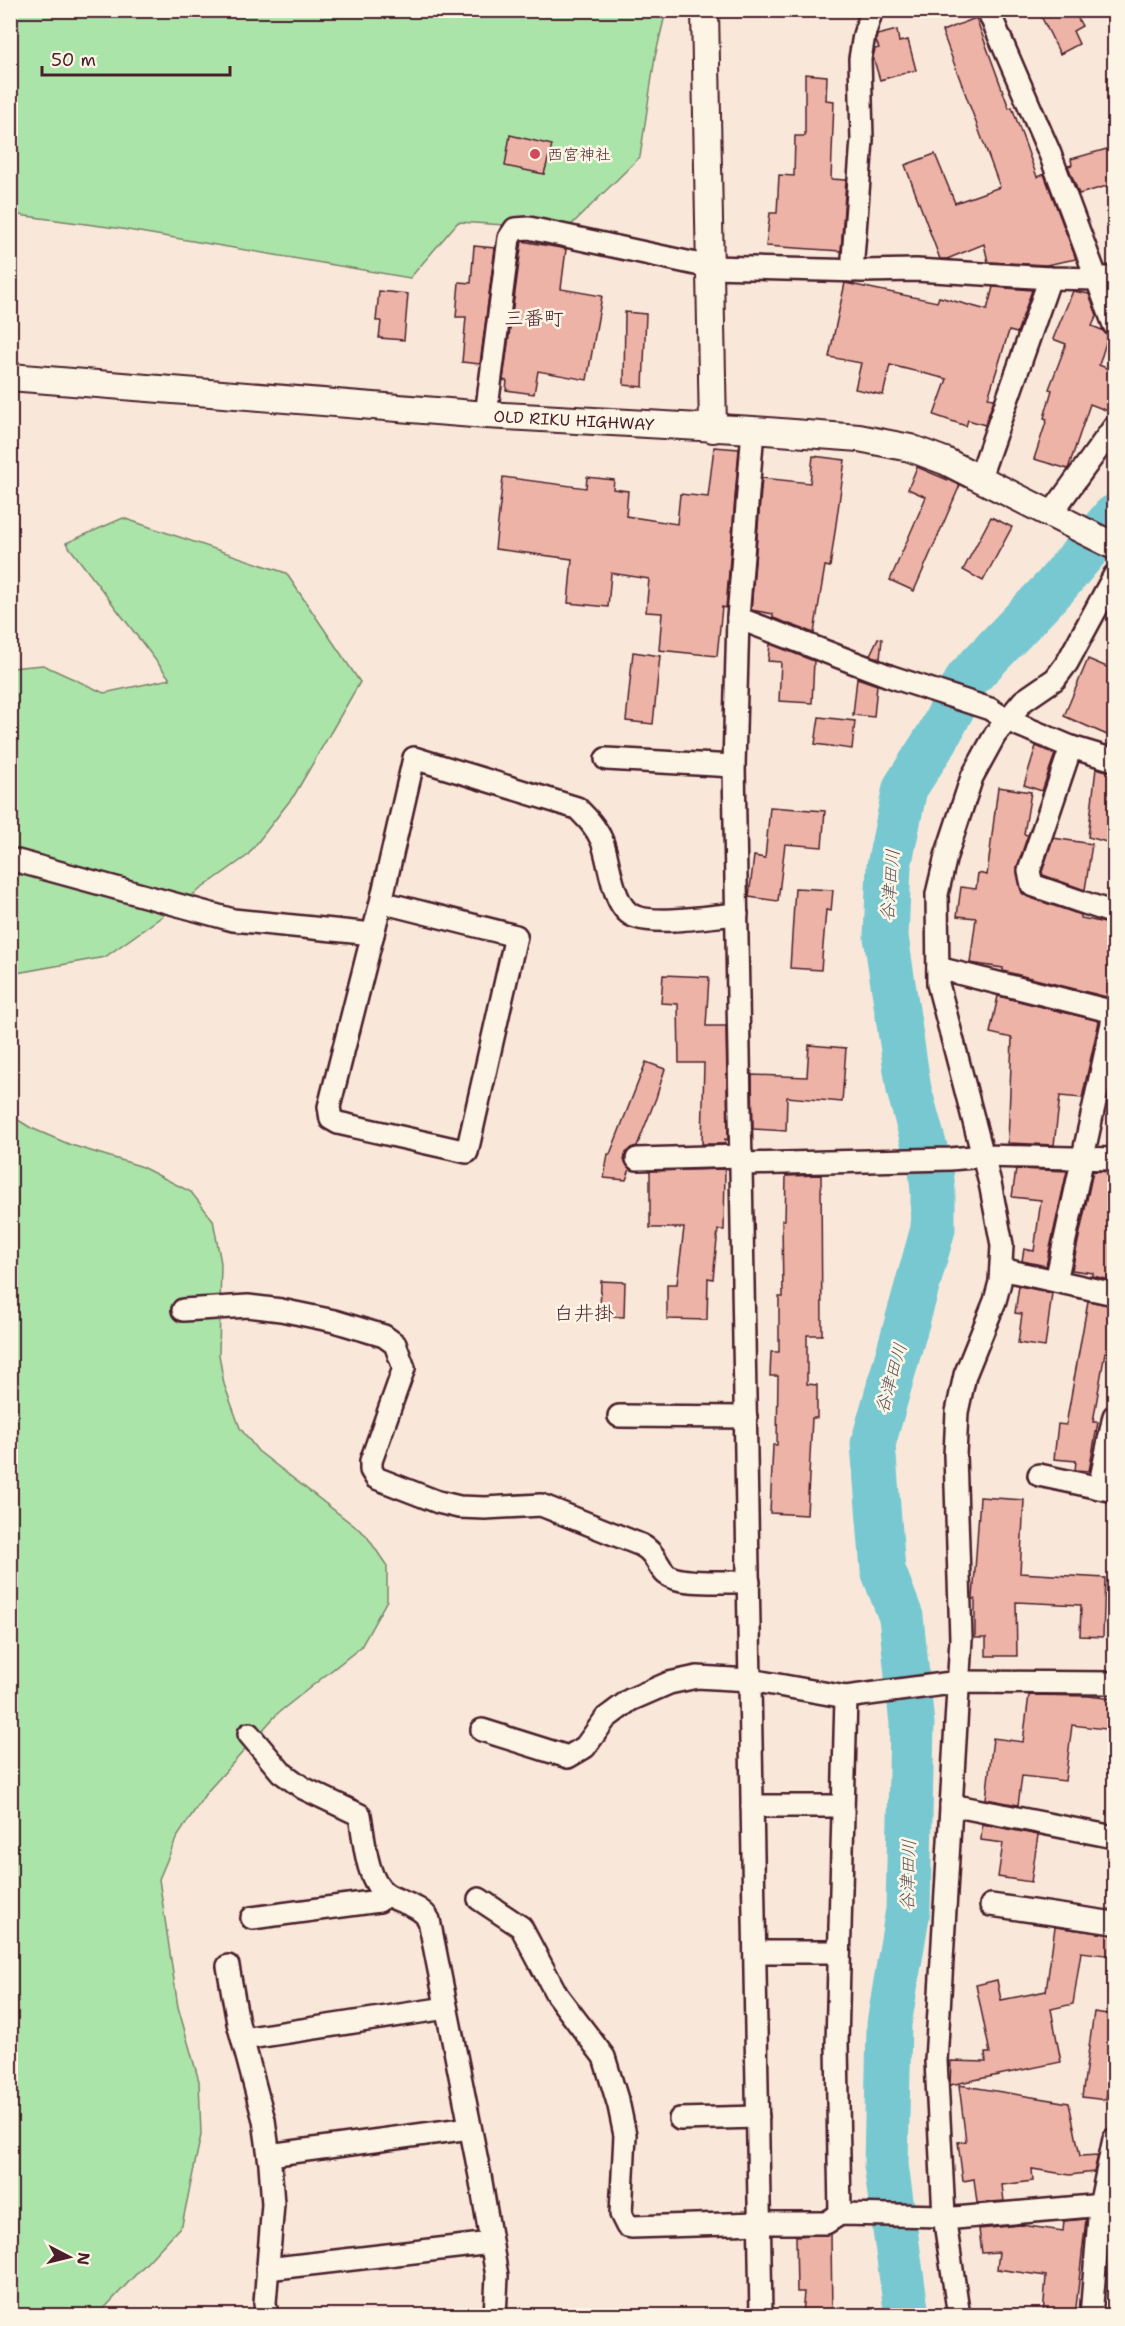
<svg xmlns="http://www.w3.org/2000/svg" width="1125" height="2326" font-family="'Shantell Sans','Klee One',sans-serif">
  <rect width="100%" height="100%" fill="#f9e8d9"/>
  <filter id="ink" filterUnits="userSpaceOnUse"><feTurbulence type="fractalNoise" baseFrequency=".0167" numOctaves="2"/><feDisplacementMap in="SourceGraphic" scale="12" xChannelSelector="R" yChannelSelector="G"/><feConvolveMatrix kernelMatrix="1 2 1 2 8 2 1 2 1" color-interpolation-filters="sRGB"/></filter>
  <g filter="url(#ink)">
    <!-- green -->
    <g fill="#abe4a8" stroke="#7a826a" stroke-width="1.5">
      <polygon points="11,11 666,11 655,57 640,157 567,229 458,222 410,278 116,228 11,214"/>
      <polygon points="123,518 286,573 360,682 295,794 247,856 105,957 11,974 11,668 43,665 104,693 170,679 66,543"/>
      <polygon points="10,1115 31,1128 71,1145 140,1166 191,1192 213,1220 221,1263 219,1355 224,1384 240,1428 258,1451 366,1535 387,1566 387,1600 361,1647 278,1713 206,1793 176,1839 159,1879 178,2007 199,2081 201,2135 182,2225 98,2315 11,2315"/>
      <polygon points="1108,2214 1114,2214 1114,2315 1099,2316"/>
    </g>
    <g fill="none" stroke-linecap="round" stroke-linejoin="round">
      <!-- river -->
      <polyline stroke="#78c8d1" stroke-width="45" points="907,2316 886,2165 889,2024 908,1910 912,1724 901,1617 883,1570 873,1444 933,1229 933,1191 931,1170 909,1090 886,937 889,866 905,788 937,738 968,678 1055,587 1114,517"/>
    </g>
    <!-- building -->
    <g fill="#edb3a7" stroke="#4a1f2b" stroke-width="1.5">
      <polygon points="1038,10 1073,10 1082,26 1073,31 1079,44 1060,54"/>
      <polygon points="976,18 1009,108 1012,107 1037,177 1044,174 1076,259 1046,265 988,262 984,244 947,259 940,259 905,165 935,154 955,203 1000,187 942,31"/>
      <polygon points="897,30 899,42 908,40 916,70 880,80 873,57 875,49 879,48 876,41 877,35"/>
      <polygon points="805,74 827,76 826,100 834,101 831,179 846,180 841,251 766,246 770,213 777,213 779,175 794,176 795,136 805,136"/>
      <polygon points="510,135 552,145 544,174 505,166"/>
      <polygon points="1114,147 1114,184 1079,194 1068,166 1072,165 1071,159"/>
      <polygon points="522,241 566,249 561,289 602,296 587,380 538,371 534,394 506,390 507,381 503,380"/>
      <polygon points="474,246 495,248 480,364 462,362 466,317 456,317 459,282 471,283"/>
      <polygon points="845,283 937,302 939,297 987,310 993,287 1032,290 1017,333 1009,331 988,398 994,399 985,425 968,420 966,426 934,415 947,379 890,365 883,395 855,389 861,363 829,357"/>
      <polygon points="379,291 408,294 404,340 379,338 381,321 376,321"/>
      <polygon points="1073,291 1089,294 1097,315 1092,326 1102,330 1108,336 1099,365 1114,371 1114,395 1108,411 1090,404 1068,469 1034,459 1047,419 1044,418 1052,390 1049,389 1066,344 1053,339"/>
      <polygon points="625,312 646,314 643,387 624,385"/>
      <polygon points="714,447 739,449 726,608 722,607 717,656 659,650 662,613 646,612 649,579 611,573 608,607 568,603 572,559 495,549 503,477 586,488 587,477 614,480 613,489 628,491 626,516 677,524 680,494 708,497"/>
      <polygon points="813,456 845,460 830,567 825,566 814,633 773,618 773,614 751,610 762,478 810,483"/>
      <polygon points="917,467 960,485 914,591 890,580 926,497 908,489"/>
      <polygon points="991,517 1012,527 983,581 963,570"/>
      <polygon points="878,638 882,639 880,659 870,655"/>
      <polygon points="770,644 814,661 812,703 779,701 781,662 768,661"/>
      <polygon points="633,652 660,656 653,724 626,721"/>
      <polygon points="1088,659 1114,670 1114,738 1064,716"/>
      <polygon points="857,678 877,685 874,717 853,715"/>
      <polygon points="819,717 855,721 852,749 815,744"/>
      <polygon points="1036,746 1055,754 1042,791 1024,785"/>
      <polygon points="1096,768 1114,773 1114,844 1088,837"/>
      <polygon points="998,787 1031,792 1024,834 1028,835 1017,867 1022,893 1028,897 1081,915 1081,918 1114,925 1107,997 1003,971 1003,968 970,963 976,918 957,916 961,887 976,889 978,873 987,875"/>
      <polygon points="770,807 825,811 822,847 785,844 778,901 749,897 754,856 765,858"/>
      <polygon points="1053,838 1092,844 1085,890 1043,875 1042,872"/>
      <polygon points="795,888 833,890 831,911 826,910 821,970 790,968"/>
      <polygon points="663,975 709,977 706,1026 726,1026 728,1140 725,1139 725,1144 702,1144 704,1063 679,1063 678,1004 661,1003"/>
      <polygon points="998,996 1099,1021 1082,1098 1060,1096 1054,1145 1008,1143 1012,1038 990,1033"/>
      <polygon points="809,1045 846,1048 842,1102 787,1097 786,1131 753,1129 752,1075 807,1077"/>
      <polygon points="646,1062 665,1069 656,1098 637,1146 631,1148 626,1153 624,1160 630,1169 626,1180 604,1178 608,1154 610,1154"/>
      <polygon points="725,1169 724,1230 718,1230 713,1279 708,1278 707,1320 667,1319 667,1284 677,1284 684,1228 650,1228 650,1171"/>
      <polygon points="1016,1169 1067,1171 1046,1266 1022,1261 1024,1249 1034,1251 1041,1200 1012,1197"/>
      <polygon points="1093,1171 1114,1172 1114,1281 1093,1276 1093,1273 1072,1270"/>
      <polygon points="821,1175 822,1335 807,1335 807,1384 817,1385 817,1418 812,1418 807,1515 770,1513 773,1445 777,1445 778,1376 770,1376 771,1352 779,1352 779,1297 783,1297 782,1220 785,1220 786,1176"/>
      <polygon points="601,1281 625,1282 624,1317 600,1316"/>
      <polygon points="1019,1286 1052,1293 1045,1347 1018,1343 1022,1314 1015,1313"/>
      <polygon points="1088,1301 1114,1306 1114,1353 1105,1352 1093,1422 1098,1422 1089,1471 1075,1470 1076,1461 1054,1459 1058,1424 1066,1425"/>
      <polygon points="980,1497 1024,1500 1020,1573 1105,1578 1103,1637 1080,1636 1081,1605 1016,1602 1017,1656 986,1656 986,1638 975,1638 975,1599 973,1599"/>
      <polygon points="1029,1695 1088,1696 1114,1699 1114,1730 1072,1725 1065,1781 1022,1776 1018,1805 986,1799 993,1738 1023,1742"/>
      <polygon points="982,1824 1038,1835 1031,1882 998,1877 1003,1843 981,1840"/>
      <polygon points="1055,1927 1114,1935 1114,1956 1081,1952 1073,2004 1051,2009 1061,2062 950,2085 951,2061 986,2062 985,2053 990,2053 976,1985 997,1980 1001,2000 1046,1991"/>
      <polygon points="1094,2012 1114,2015 1114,2033 1106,2100 1082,2097"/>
      <polygon points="959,2085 1069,2103 1080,2156 1098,2155 1094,2172 1070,2175 1032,2169 1033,2181 1002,2185 1004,2201 977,2203 974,2179 963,2181 958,2142 966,2141"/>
      <polygon points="1086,2219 1075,2316 1043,2316 1046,2276 997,2269 999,2252 982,2253 979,2229 1021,2225 1063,2231 1064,2221"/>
      <polygon points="831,2234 832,2316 802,2314 804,2292 797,2292 796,2236"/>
    </g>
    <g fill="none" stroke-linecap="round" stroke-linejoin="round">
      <defs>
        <g id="minor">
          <polyline points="988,10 1050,154 1114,325"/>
          <polyline points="852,271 862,140 860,59 864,35 872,10"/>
          <polyline points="486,415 509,238 515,229 529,228 710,267 862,271 916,270 1050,278 1098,279 1114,277"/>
          <polyline points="753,430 738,618 734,766 761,2316"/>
          <polyline points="980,477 1050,278"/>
          <polyline points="1051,514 1114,427"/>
          <polyline points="738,618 889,676 990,709 1007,720 1071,747 1114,760"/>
          <polyline points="1071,747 1029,871 1032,885 1114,913"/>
          <polyline points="606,759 734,766"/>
          <polyline points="10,859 233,920 373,934"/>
          <path d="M381 902 516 936 467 1152 338 1123 331 1119 329 1107 381 902 414 758 577 808C587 818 596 827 602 841 610 861 612 910 636 917 660 925 711 916 737 914"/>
          <polyline points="938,968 1114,1012"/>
          <polyline points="637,1159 742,1156"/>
          <polyline points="742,1164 950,1159 984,1156 1114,1159"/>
          <polyline points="1001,1269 1114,1294"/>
          <polyline points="1056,1281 1114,1014"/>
          <path d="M183 1310 248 1306 281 1310 334 1321 384 1336 395 1344 404 1368 371 1461V1470L376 1478 438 1502 459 1507 485 1508 541 1505 641 1545C656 1553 655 1562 665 1573 677 1586 730 1581 749 1582"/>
          <polyline points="619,1416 746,1417"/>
          <polyline points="1039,1475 1114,1491"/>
          <polyline points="1099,1488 1114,1416"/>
          <polyline points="482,1730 568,1757 585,1747 606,1718 630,1700 669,1683 697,1677 750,1680 846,1697 959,1682 1114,1683"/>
          <path d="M249 1734 281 1772 303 1788 360 1815C364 1837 366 1881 386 1894 400 1903 421 1905 429 1920L480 2176 497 2276 495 2316"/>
          <polyline points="951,1805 1114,1837"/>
          <polyline points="752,1806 843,1806"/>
          <polyline points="479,1899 521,1927 557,1995 604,2057 619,2106 625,2135 621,2214 627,2226 632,2227 759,2223 826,2223 840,2214 944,2216 955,2218 1114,2204"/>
          <polyline points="991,1905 1114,1923"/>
          <polyline points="252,1918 379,1901 384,1893"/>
          <polyline points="755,1952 839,1952"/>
          <polyline points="228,1966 238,2023 264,2120 270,2164 273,2204 265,2303 267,2316"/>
          <polyline points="243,2039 446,2008"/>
          <polyline points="680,2119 758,2117"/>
          <polyline points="269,2155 470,2128"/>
          <polyline points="840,2214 837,2044 846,1697"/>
          <polyline points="267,2269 491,2243"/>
          <polyline points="959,2316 944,2216 936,2061 961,1639 955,1455 957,1412 965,1375 995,1301 1000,1282 1002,1245 990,1183 938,984 937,894 946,856 972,777 995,735 1023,701 1055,679 1067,663 1114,576"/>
          <polyline points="1091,2316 1100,2206 1114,2139"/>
        </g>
        <g id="tertiary">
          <polyline points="705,10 713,429"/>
          <polyline points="10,377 486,415 753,430 859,438 910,448 945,461 1114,546"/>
        </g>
      </defs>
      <!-- minor casing -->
      <use href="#minor" stroke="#4a1f2b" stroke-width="26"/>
      <!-- tertiary casing -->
      <use href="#tertiary" stroke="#4a1f2b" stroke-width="30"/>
      <!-- minor -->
      <use href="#minor" stroke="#fcf5e5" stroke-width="21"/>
      <!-- tertiary -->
      <use href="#tertiary" stroke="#fcf5e5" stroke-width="26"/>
    </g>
  </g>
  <!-- markers -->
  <circle fill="#d1495b" stroke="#fcf5e5" stroke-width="2" cx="535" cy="154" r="6"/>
  <g text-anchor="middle" stroke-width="5" stroke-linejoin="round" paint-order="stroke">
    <!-- poi labels -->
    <g font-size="16" fill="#4a1f2b" stroke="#fcf5e5" text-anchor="start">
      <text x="547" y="160">西宮神社</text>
    </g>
    <!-- street labels -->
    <g font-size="16" fill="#4a1f2b" stroke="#fcf5e5">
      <text transform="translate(574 420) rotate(3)" y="6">OLD RIKU HIGHWAY</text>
    </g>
    <!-- water labels -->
    <g font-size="18" font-style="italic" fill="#58525d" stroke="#fcf5e5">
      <text transform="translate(890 885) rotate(-85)" y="6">谷津田川</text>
      <text transform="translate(891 1378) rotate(-74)" y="6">谷津田川</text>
      <text transform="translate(908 1875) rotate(-88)" y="6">谷津田川</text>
    </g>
    <!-- quarter labels -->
    <g font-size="20" fill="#4a1f2b" stroke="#fcf5e5">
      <text x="534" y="325">三番町</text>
      <text x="584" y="1320">白井掛</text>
    </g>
  </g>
  <!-- margin -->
  <rect width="1125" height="2326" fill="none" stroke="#fcf5e5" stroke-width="36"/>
  <rect x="18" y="18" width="1089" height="2290" fill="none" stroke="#4a1f2b" stroke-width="2" filter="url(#ink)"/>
  <!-- north arrow -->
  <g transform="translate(69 2257) rotate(97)" stroke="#fcf5e5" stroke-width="4.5" paint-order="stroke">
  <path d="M0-4.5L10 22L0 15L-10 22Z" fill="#4a1f2b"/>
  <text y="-9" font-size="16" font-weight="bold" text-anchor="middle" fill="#4a1f2b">N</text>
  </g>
  <!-- scale -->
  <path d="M42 66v9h188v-9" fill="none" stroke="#4a1f2b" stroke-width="3"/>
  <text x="51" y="66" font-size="18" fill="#4a1f2b" stroke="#fcf5e5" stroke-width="4.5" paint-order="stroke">50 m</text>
</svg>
